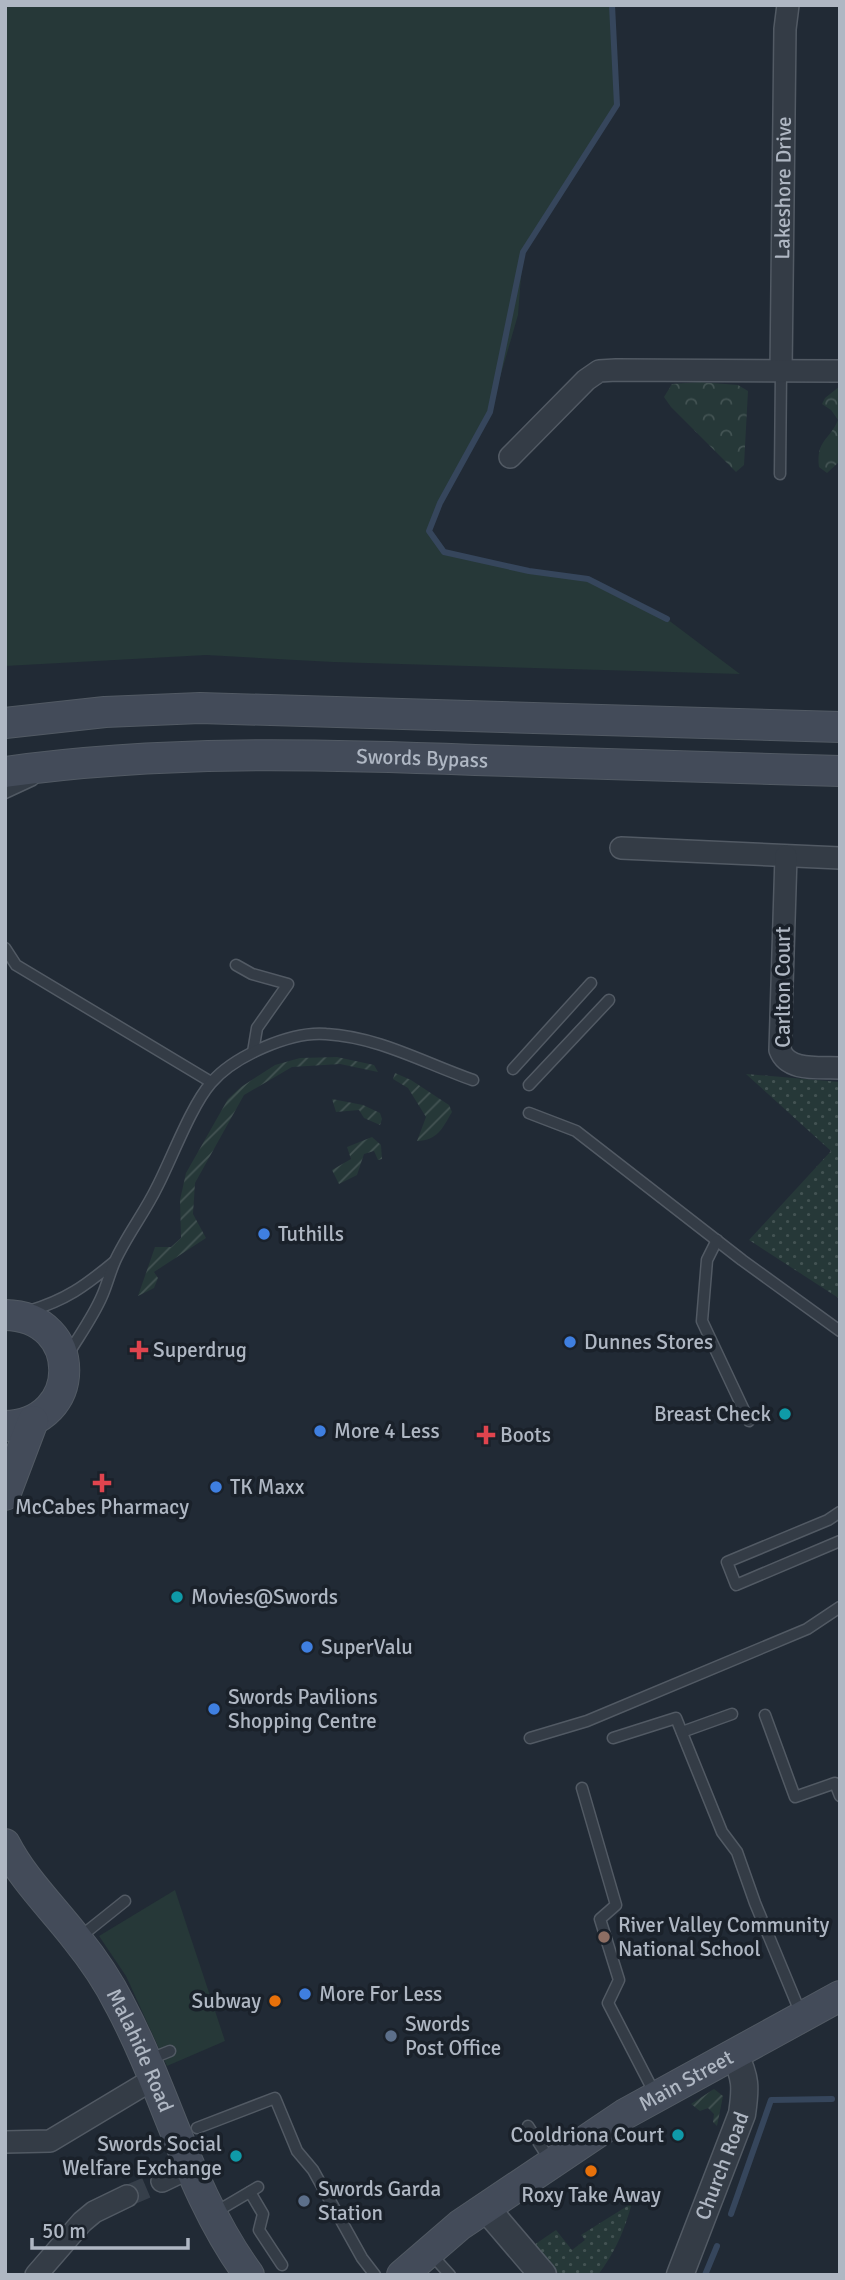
<svg xmlns="http://www.w3.org/2000/svg" width="845" height="2280" font-family="Signika,sans-serif">
  <defs>
    <pattern id="forest-crowns" width="20" height="18" patternUnits="userSpaceOnUse" patternTransform="scale(1.75)"><rect width="20" height="18" fill="#263838"/><path d="M2 6a3 3 0 1 1 6 0M12 15a3 3 0 1 1 6 0" fill="none" stroke="#435353"/></pattern>
    <pattern id="park-dots" width="8" height="8" patternUnits="userSpaceOnUse" patternTransform="scale(1.75)"><rect width="8" height="8" fill="#263838"/><path d="M2 2h.1M6 6h.1" fill="none" stroke="#435353" stroke-width="1.8" stroke-linecap="round"/></pattern>
    <pattern id="garden-furrows" width="10" height="10" patternUnits="userSpaceOnUse" patternTransform="scale(1.75)"><rect width="10" height="10" fill="#263838"/><path d="M-1 1l2-2M0 10L10 0M9 11l2-2" fill="none" stroke="#435353"/></pattern>
  </defs>
  <rect width="100%" height="100%" fill="#212a35"/>
  <!-- grass -->
  <g fill="#263838">
    <polygon points="5,5 612,5 617,105 523,252 518,315 490,412 435,511 429,531 444,552 529,571 588,579 667,619 740,674 333,662 206,655 5,666"/>
    <polygon points="175,1890 225,2041 167,2066 126,1976 99,1936"/>
  </g>
  <!-- forest -->
  <g fill="url(#forest-crowns)">
    <polygon points="700,382 738,385 748,391 744,465 736,472 671,407 664,397 672,384"/>
    <path d="M840 386V461L827 473 819 467C816 440 829 441 838 420L831 410 822 404 825 398Z"/>
  </g>
  <!-- park -->
  <g fill="url(#park-dots)">
    <polygon points="746,1074 840,1082 840,1299 749,1240 831,1151"/>
    <path d="M632 2203C624 2231 616 2251 598 2275H561L531 2247 556 2230 572 2250 585 2240 581 2235Z"/>
  </g>
  <!-- garden -->
  <g fill="url(#garden-furrows)">
    <polygon points="337,1057 374,1065 378,1072 340,1064 292,1067 244,1095 195,1183 193,1214 206,1238 154,1272 158,1278 154,1288 138,1296 155,1247 171,1247 181,1238 180,1200 186,1173 228,1099 241,1087 275,1065 300,1058"/>
    <path d="M395 1073 411 1080 449 1105 452 1112C442 1129 438 1140 417 1141L426 1117 408 1088 393 1079Z"/>
    <polygon points="332,1099 363,1105 380,1113 382,1119 380,1125 364,1118 359,1110 336,1112"/>
    <polygon points="372,1137 381,1145 382,1159 378,1160 374,1151 364,1154 357,1175 339,1184 332,1170 351,1159 347,1147"/>
    <polygon points="714,2089 723,2096 717,2126 713,2122 714,2114 708,2108 700,2111 691,2104"/>
  </g>
  <g fill="none" stroke-linecap="round" stroke-linejoin="round">
    <!-- stream -->
    <g stroke="#36465c" stroke-width="6">
      <polyline points="612,5 617,105 523,252 490,412 440,503 429,531 444,552 529,571 588,579 667,619"/>
      <polyline points="731,2214 771,2100 832,2099"/>
      <polyline points="705,2275 717,2246"/>
    </g>
    <!-- minor-tunnel -->
    <polyline stroke="#363f4a" stroke-width="21" stroke-dasharray="21 10" stroke-linecap="butt" points="127,2196 162,2181"/>
    <defs>
      <g id="service">
        <polyline points="780,474 781,372"/>
        <polyline points="5,793 33,780"/>
        <polyline points="5,948 16,965 211,1082"/>
        <polyline points="236,965 252,974 288,984 257,1028 253,1052"/>
        <polyline points="513,1069 591,983"/>
        <polyline points="529,1085 609,1000"/>
        <polyline points="529,1113 576,1131 742,1260 840,1331"/>
        <polyline points="717,1240 707,1260 702,1321 749,1421"/>
        <path d="M29 1311C66 1300 85 1286 114 1262"/>
        <path d="M67 1356C79 1336 93 1317 102 1296 107 1285 110 1272 115 1261 127 1235 145 1212 157 1187 172 1158 191 1106 211 1083 234 1056 291 1031 326 1034 379 1037 424 1063 473 1080"/>
        <polyline points="840,1512 828,1520 727,1562 736,1585 840,1541"/>
        <polyline points="765,1715 795,1797 835,1783 840,1796"/>
        <polyline points="682,1732 732,1714"/>
        <polyline points="530,1738 587,1721 807,1629 840,1607"/>
        <polyline points="613,1738 676,1718 722,1832 737,1852 755,1903 801,2014"/>
        <polyline points="582,1788 616,1905 600,1919 619,1980 608,2003 656,2096"/>
        <polyline points="80,1937 125,1901"/>
        <polyline points="150,2059 170,2051"/>
        <polyline points="528,2126 551,2162"/>
        <polyline points="197,2128 275,2098 297,2151 313,2170 362,2258 375,2275"/>
        <polyline points="250,2192 263,2214 259,2230 282,2265"/>
        <polyline points="214,2213 258,2187"/>
        <polyline points="431,2254 450,2275"/>
      </g>
      <g id="minor">
        <path id="s1" d="M781 372 785 29 788 5"/>
        <polyline points="510,457 586,380 599,371 616,370 840,371"/>
        <polyline points="621,848 840,858"/>
        <path d="M786 856 780 1050C788 1072 819 1067 840 1068"/>
        <polyline points="5,2142 50,2141 155,2078"/>
        <polyline points="162,2181 189,2168"/>
        <polyline points="36,2275 82,2222 94,2212 127,2196"/>
      </g>
      <g id="tertiary">
        <polyline points="485,2207 543,2275"/>
        <path id="s2" d="M680 2275 742 2114C746 2087 746 2078 734 2053"/>
      </g>
      <g id="secondary">
        <polyline points="5,723 105,712 200,708 840,727"/>
        <path id="s3" d="M5 772C161 750 319 754 475 760 597 764 718 767 840 771"/>
        <path d="M5 1315C84 1316 84 1424 5 1426"/>
        <polyline points="5,1495 33,1421"/>
        <path id="s4" d="M5 1844C23 1879 52 1907 76 1938 93 1959 108 1981 120 2005 167 2093 189 2193 249 2275"/>
        <path id="s5" d="M402 2275 460 2225 625 2114 840 1996"/>
      </g>
    </defs>
    <!-- service casing -->
    <use href="#service" stroke="#525a64" stroke-width="13"/>
    <!-- minor casing -->
    <use href="#minor" stroke="#525a64" stroke-width="24"/>
    <!-- tertiary casing -->
    <use href="#tertiary" stroke="#525a64" stroke-width="29"/>
    <!-- secondary casing -->
    <use href="#secondary" stroke="#525a64" stroke-width="32"/>
    <!-- service -->
    <use href="#service" stroke="#343c46" stroke-width="10"/>
    <!-- minor -->
    <use href="#minor" stroke="#343c46" stroke-width="21"/>
    <!-- tertiary -->
    <use href="#tertiary" stroke="#343c46" stroke-width="26"/>
    <!-- secondary -->
    <use href="#secondary" stroke="#434b59" stroke-width="30"/>
  </g>
  <!-- markers -->
  <g fill="#3f7fe0" stroke="#1a212a" stroke-width="2.5">
    <circle cx="264" cy="1234" r="7"/>
    <circle cx="570" cy="1342" r="7"/>
    <circle cx="320" cy="1431" r="7"/>
    <circle cx="216" cy="1487" r="7"/>
    <circle cx="307" cy="1647" r="7"/>
    <circle cx="214" cy="1709" r="7"/>
    <circle cx="305" cy="1994" r="7"/>
  </g>
  <g fill="#e0444e" stroke="#1a212a" stroke-width="2.5">
    <path d="M135.5 1339.5h7v7h7v7h-7v7h-7v-7h-7v-7h7z"/>
    <path d="M482.5 1424.5h7v7h7v7h-7v7h-7v-7h-7v-7h7z"/>
    <path d="M98.5 1472.5h7v7h7v7h-7v7h-7v-7h-7v-7h7z"/>
  </g>
  <g fill="#0f9aa8" stroke="#1a212a" stroke-width="2.5">
    <circle cx="785" cy="1414" r="7"/>
    <circle cx="177" cy="1597" r="7"/>
    <circle cx="678" cy="2135" r="7"/>
    <circle cx="236" cy="2156" r="7"/>
  </g>
  <circle fill="#8d6e63" stroke="#1a212a" stroke-width="2.5" cx="604" cy="1937" r="7"/>
  <g fill="#e8710a" stroke="#1a212a" stroke-width="2.5">
    <circle cx="275" cy="2001" r="7"/>
    <circle cx="591" cy="2171" r="7"/>
  </g>
  <g fill="#5c6f8a" stroke="#1a212a" stroke-width="2.5">
    <circle cx="391" cy="2036" r="7"/>
    <circle cx="304" cy="2201" r="7"/>
  </g>
  <g text-anchor="middle" stroke-width="7" stroke-linejoin="round" paint-order="stroke">
    <!-- street labels -->
    <g font-size="21" fill="#afb7c3" stroke="#1a212a">
      <text dy="7" stroke="none"><textPath href="#s1" startOffset="184">Lakeshore Drive</textPath></text>
      <text dy="7" stroke="none"><textPath href="#s3" startOffset="418">Swords Bypass</textPath></text>
      <text transform="translate(783 987) rotate(-90)" y="7">Carlton Court</text>
      <text dy="7" stroke="none"><textPath href="#s4" startOffset="248">Malahide Road</textPath></text>
      <text dy="7" stroke="none"><textPath href="#s5" startOffset="345">Main Street</textPath></text>
      <text dy="7" stroke="none"><textPath href="#s2" startOffset="117">Church Road</textPath></text>
    </g>
    <!-- poi labels -->
    <g font-size="21" fill="#afb7c3" stroke="#1a212a" text-anchor="start">
      <text x="278" y="1241">Tuthills</text>
      <text x="584" y="1349">Dunnes Stores</text>
      <text x="153" y="1357">Superdrug</text>
      <text x="771" y="1421" text-anchor="end">Breast Check</text>
      <text x="334" y="1438">More 4 Less</text>
      <text x="500" y="1442">Boots</text>
      <text x="230" y="1494">TK Maxx</text>
      <text x="102" y="1514" text-anchor="middle">McCabes Pharmacy</text>
      <text x="191" y="1604">Movies@Swords</text>
      <text x="321" y="1654">SuperValu</text>
      <text x="228" y="1704">Swords Pavilions<tspan x="228" dy="24">Shopping Centre</tspan></text>
      <text x="618" y="1932">River Valley Community<tspan x="618" dy="24">National School</tspan></text>
      <text x="319" y="2001">More For Less</text>
      <text x="261" y="2008" text-anchor="end">Subway</text>
      <text x="405" y="2031">Swords<tspan x="405" dy="24">Post Office</tspan></text>
      <text x="664" y="2142" text-anchor="end">Cooldriona Court</text>
      <text x="222" y="2151" text-anchor="end">Swords Social<tspan x="222" dy="24">Welfare Exchange</tspan></text>
      <text x="318" y="2196">Swords Garda<tspan x="318" dy="24">Station</tspan></text>
      <text x="591" y="2202" text-anchor="middle">Roxy Take Away</text>
    </g>
  </g>
  <!-- border -->
  <rect width="845" height="2280" fill="none" stroke="#afb7c3" stroke-width="14"/>
  <!-- scale -->
  <path d="M32 2238v10h156v-10" fill="none" stroke="#afb7c3" stroke-width="3.5"/>
  <text x="42" y="2238" font-size="21" fill="#afb7c3" stroke="#1a212a" stroke-width="5" paint-order="stroke">50 m</text>
</svg>
